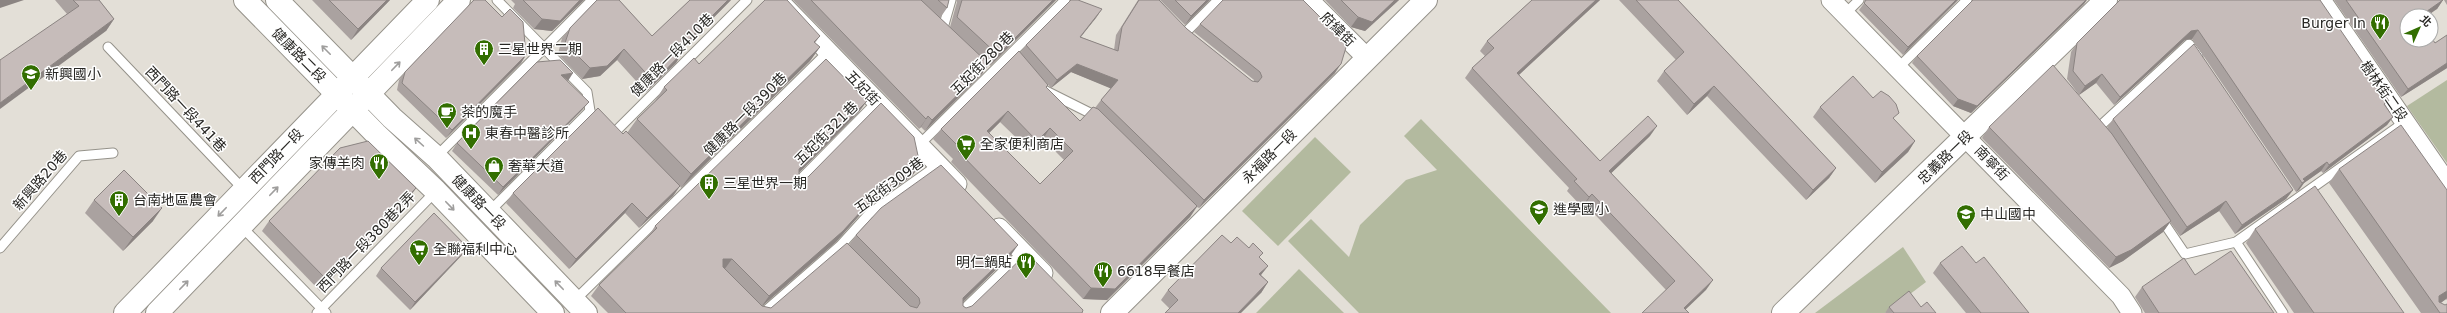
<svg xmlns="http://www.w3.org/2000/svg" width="2447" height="313" font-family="'DejaVu Sans','Noto Sans TC',sans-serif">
  <rect width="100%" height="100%" fill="#e3dfd7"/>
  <!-- green -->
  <g fill="#b3ba9f">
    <polygon points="2447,80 2447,163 2407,106"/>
    <polygon points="1421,119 1611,313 1359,313 1288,241 1311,219 1349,257 1360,225 1406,180 1437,170 1404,136"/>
    <polygon points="1315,137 1351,172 1278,246 1242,211"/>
    <polygon points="1903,247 1926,282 1885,313 1815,313"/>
    <polygon points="1299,269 1344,313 1256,313"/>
  </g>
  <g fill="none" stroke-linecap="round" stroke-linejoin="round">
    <defs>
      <g id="service">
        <polyline points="497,0 587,92 590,111"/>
        <polyline points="1845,14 1859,0"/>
        <polyline points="943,28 951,0"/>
        <polyline points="1185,33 1218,0"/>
        <polyline points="108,47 244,190"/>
        <polyline points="1898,68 1967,0"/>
        <polyline points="1044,90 1094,115 1098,119"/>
        <polyline points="2098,128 2189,44 2198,56"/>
        <polyline points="617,130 747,0"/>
        <polyline points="919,145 1065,0"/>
        <polyline points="436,157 592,0"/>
        <polyline points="796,184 877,102"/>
        <polyline points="489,212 590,111"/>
        <polyline points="2160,217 2185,254 2236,242 2405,122"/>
        <polyline points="241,226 326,313"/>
        <polyline points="2236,242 2283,313"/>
        <polyline points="0,248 79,156 113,153"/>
        <polyline points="574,301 828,52"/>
        <polyline points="317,313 436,191"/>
        <polyline points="763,313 840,246 869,214 938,165"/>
        <polyline points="960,313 1023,252"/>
      </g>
      <g id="minor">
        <polyline points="778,0 957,184"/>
        <polyline points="1309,0 1367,58"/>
        <polyline points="1831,0 2121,296 2132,313"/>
        <polyline points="2321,0 2447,183"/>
        <polyline points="999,228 1043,273"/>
      </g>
      <g id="tertiary">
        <polyline points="245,0 376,134 436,191 553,313"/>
        <polyline points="277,0 392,118 436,157 586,313"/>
        <polyline points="125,313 428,0"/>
        <polyline points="157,313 459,0"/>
        <polyline points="1112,313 1426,0"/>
        <polyline points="1783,313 2106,0"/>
      </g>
    </defs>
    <!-- service casing -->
    <use href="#service" stroke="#95928a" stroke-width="11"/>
    <!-- minor casing -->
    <use href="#minor" stroke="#95928a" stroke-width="21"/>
    <!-- tertiary casing -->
    <use href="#tertiary" stroke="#95928a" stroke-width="24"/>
    <!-- service -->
    <use href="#service" stroke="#fff" stroke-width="9"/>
    <!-- minor -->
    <use href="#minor" stroke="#fff" stroke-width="19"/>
    <!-- tertiary -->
    <use href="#tertiary" stroke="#fff" stroke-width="22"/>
  </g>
  <!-- wall -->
  <g fill="#aaa2a0" fill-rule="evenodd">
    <polygon points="55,0 99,0 114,19 106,31 67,14"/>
    <polygon points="312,0 390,0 351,40"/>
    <polygon points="473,0 485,0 526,55 521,63 446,138 397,90 399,80 405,72 471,4"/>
    <polygon points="511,0 584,0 552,31 534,29 513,8 515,4"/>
    <polygon points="596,0 619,0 652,36 690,0 731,0 681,50 676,63 646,92 617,60 600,76 582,79 558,54 562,38 570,28 596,1"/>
    <polygon points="793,0 949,0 947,8 940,18 950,27 957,2 956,0 1056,0 990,66 989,64 982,74 925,131 921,127 919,129"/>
    <path d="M1138 0H1159L1187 29 1252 81 1254 82V80L1194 32 1200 24 1335 73 1199 208 1197 207 1190 217 1107 300 1083 299 951 162 953 159 933 139 941 129 1020 53 1026 45 1102 9 1081 37 1114 50 1116 35ZM1037 72 1051 88 1071 72 1111 88 1101 100 1095 108 1080 121 1046 88 1048 85ZM1000 122 1030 151 1043 139 1064 160 1040 184 989 133Z"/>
    <polygon points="1160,0 1210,0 1185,25"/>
    <polygon points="1325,0 1399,0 1365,31 1351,27"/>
    <polygon points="1532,0 1600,0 1519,75 1600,161 1650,136 1611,173 1706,290 1666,290 1585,204 1582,207 1567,191 1569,188 1465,78 1472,68 1485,56 1480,51 1487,41"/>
    <polygon points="1619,0 1678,0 1836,168 1829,178 1806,200 1707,96 1687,115 1657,81 1664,71 1676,60"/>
    <polygon points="1864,0 1958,0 1903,55 1859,10 1865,2"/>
    <polygon points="1973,0 2086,0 2084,4 1971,113 1953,106 1912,63 1917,56"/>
    <polygon points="2320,0 2393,117 2387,125 2323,173 2321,171 2304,183 2299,190 2296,192 2192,39 2185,40 2114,105 2096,83 2079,95 2067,79 2071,52 2077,43"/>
    <polygon points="2334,0 2443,0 2437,9 2407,16 2435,43 2447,35 2447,68 2401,97"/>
    <polygon points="2444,0 2447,0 2447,5"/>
    <polygon points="820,36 815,43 820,47 810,61 681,188 680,186 673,196 639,228 625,213 569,269 506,203 513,193 623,134 627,133 637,119 655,101 664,87 699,64"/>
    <polygon points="567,81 583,109 498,195 452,151 457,143"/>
    <polygon points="1873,98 1915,141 1908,152 1875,183 1813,117 1820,107"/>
    <polygon points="859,112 799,172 799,177 803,179 920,165 912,176 865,209 836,242 762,306 771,308 849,245 856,235 1011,255 963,301 963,306 966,308 1082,313 608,313 591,296 599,285 648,238 648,237 655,226"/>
    <polygon points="2113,119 2293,190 2286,199 2235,234 2219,211 2180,236 2170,222 2163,232 2123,261 2109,268 1982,138 1989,127 2107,128"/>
    <polygon points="2339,169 2447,190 2447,300 2446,299 2441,303 2447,313 2421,313 2329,183"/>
    <polygon points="416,188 409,198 320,291 262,231 269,221"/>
    <polygon points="94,200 153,221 123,251 85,213"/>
    <polygon points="2255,229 2404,313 2294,313 2246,243"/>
    <polygon points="1231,243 1259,258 1268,266 1261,275 1268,282 1261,293 1170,309 1161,300 1168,290"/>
    <polygon points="462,255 410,310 376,276 381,268"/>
    <polygon points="1940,263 2029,313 1966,313 1933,273"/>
    <polygon points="2195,275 2274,313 2145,313 2135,297 2142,287"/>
    <polygon points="1889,307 1921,307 1936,313 1885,313"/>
  </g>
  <!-- shaded-wall -->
  <g fill="#8b8482">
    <polygon points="0,0 24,0 0,8"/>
    <polygon points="387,0 390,0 351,40 358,29"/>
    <polygon points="580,0 584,0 552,31 534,29 542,19"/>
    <polygon points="728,0 731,0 672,60 679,49"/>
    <polygon points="1053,0 1056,0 990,66 998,55"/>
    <polygon points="1207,0 1210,0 1185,25 1191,16"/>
    <polygon points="1395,0 1399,0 1365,31 1351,27 1358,17"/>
    <polygon points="1596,0 1600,0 1510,83 1517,73"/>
    <polygon points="1956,0 1958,0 1903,55 1908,47"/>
    <polygon points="2086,0 2087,0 2084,4 1971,113 1953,106 1958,99"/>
    <polygon points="2443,0 2437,9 2427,16 2420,16"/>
    <polygon points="1102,9 1096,18 1074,45 1080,37"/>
    <polygon points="114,19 106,31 0,109 0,103"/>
    <polygon points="2198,30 2192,39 2185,40 2114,105 2120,97 2191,31"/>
    <polygon points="820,47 810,61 681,188 691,174"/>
    <polygon points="624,49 617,60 600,76 582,79 590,68"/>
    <polygon points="683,52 676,63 646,92 654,82"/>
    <polygon points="526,55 521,63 446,138 452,130"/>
    <polygon points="2447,63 2447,68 2401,97 2408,89"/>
    <polygon points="989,64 982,74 925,131 932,120"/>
    <polygon points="1077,64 1118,80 1112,89 1071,72 1051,88 1057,80"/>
    <polygon points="1341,64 1335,73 1199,208 1204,200"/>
    <polygon points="573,73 568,81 561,75"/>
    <polygon points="2102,74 2096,83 2079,95 2085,86"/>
    <polygon points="1714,86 1707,96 1687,115 1694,104"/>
    <polygon points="867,101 859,112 792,180 799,169"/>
    <polygon points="589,102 583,109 498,195 503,187"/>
    <polygon points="1008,111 1000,122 980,142 987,131"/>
    <polygon points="928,116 921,127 919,129 926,119"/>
    <polygon points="2393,117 2387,125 2323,173 2329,165"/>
    <polygon points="1657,126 1650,136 1602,182 1609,171"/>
    <polygon points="1050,128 1043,139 1030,151 1037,141"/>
    <polygon points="1915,141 1908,152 1875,183 1882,172"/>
    <polygon points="2327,162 2321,171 2304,183 2299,190 2296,192 2302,183 2303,179"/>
    <polygon points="920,165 912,176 865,209 836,242 761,307 769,296 873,198"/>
    <polygon points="1836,168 1829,178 1806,200 1813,190"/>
    <polygon points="680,186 673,196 639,228 647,218"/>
    <polygon points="416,188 409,198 320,291 328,281"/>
    <polygon points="2293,190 2286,199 2235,234 2242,225"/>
    <polygon points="1592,194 1585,204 1582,207 1589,197"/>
    <polygon points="2226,201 2219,211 2180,236 2187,227"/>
    <polygon points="632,203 625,213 569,269 576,259"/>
    <polygon points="1197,206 1190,217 1107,300 1083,299 1091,288"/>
    <polygon points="162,208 153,221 123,251 133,237"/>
    <polygon points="2171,221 2163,232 2123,261 2109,268 2116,257"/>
    <polygon points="1018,245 1011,255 956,309 963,298"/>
    <polygon points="468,248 462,255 410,310 415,302"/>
    <polygon points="723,259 732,259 724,270 716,270"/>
    <polygon points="1268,266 1260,276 1259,274"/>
    <polygon points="1713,280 1706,290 1682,313 1684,308"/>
    <polygon points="1268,282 1261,293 1241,313 1238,313"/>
    <polygon points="2447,291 2447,298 2446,299 2436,306 2439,296"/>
  </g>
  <!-- building -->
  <g fill="#c6bcba" stroke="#8b8482" fill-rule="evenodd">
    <polygon points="73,0 99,0 114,19 0,103 0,60 79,6"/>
    <polygon points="329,0 387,0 358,29"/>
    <polygon points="474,0 485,0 502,17 510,9 523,22 526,55 452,130 402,83 405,72"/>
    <polygon points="523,0 580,0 560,21 542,19"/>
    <polygon points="597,0 619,0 652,36 690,0 728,0 679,49 683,52 654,82 624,49 607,66 590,68 565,43 570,28"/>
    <polygon points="765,0 787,0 820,36 814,42 820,47 691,174 637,119 667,90 664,87 694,58 699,64"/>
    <polygon points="811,0 921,0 989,64 932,120 928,116 926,119"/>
    <polygon points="938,0 949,0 947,8"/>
    <polygon points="962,0 1053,0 998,55 957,17"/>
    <polygon points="1071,0 1078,0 1102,9 1080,37 1118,51 1122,27 1139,0 1159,0 1187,29 1252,81 1258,82 1262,77 1260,72 1200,24 1223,0 1303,0 1347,44 1341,64 1204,200 1101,100 1118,80 1077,64 1057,80 1026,45"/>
    <polygon points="1175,0 1207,0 1191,16"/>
    <polygon points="1341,0 1395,0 1372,22 1358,17"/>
    <polygon points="1532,0 1596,0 1517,73 1600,161 1648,116 1657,126 1609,171 1713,280 1684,308 1689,313 1642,313 1675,281 1592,194 1589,197 1574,181 1577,179 1472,68 1494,48 1487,41"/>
    <polygon points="1636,0 1678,0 1836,168 1813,190 1714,86 1694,104 1664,71 1684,52"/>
    <polygon points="1866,0 1956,0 1908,47 1864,3"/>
    <polygon points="1973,0 2086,0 1977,106 1958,99 1917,56"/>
    <polygon points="2120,0 2320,0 2389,101 2384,104 2393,117 2329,165 2327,162 2303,179 2305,181 2302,183 2198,30 2191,31 2120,97 2102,74 2085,86 2073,71 2077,43"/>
    <polygon points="2346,0 2443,0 2420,16 2407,16 2407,40 2431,40 2431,37 2435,43 2447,35 2447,63 2408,89"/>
    <polygon points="2194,44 2293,190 2242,225 2226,201 2187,227 2113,119"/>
    <path d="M1019 51 1048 85 1046 87 1080 121 1093 107 1098 109 1197 206 1115 289 1091 288 958 151 961 149 941 129ZM1008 111 1037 141 1050 128 1073 151 1040 184 987 131Z"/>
    <polygon points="826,59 867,101 799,169 799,177 803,179 808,177 881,103 914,137 920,165 873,198 843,231 769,296 732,259 723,259 723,267 762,306 771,308 847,243 910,306 917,308 920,303 919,298 856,235 881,208 941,165 1018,245 963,298 963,306 966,308 972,306 1027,253 1083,310 1082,313 626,313 599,285 657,228 655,226"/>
    <polygon points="560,60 573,73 561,75 589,102 503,187 457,143 537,62"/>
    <polygon points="2053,65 2112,134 2171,221 2131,250 2116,257 1989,127"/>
    <polygon points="1853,76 1873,98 1881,91 1889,96 1896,104 1899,113 1893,118 1915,141 1882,172 1820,107"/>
    <polygon points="598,108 623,134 626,131 680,186 647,218 632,203 576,259 513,193"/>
    <polygon points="2401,125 2447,190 2447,291 2439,296 2439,302 2445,305 2447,304 2447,313 2440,313 2339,169"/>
    <polygon points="368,141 416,188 328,281 269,221 340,148"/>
    <polygon points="124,170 162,208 133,237 94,200"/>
    <polygon points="2315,186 2404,313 2314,313 2255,229"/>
    <polygon points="434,213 468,248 415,302 381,268"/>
    <polygon points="1222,235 1231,243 1237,237 1249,248 1253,243 1263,253 1259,257 1268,266 1259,274 1268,282 1238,313 1165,313 1178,300 1168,290"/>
    <polygon points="1962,246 1976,263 1984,257 2029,313 1981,313 1940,263"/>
    <polygon points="2231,251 2274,313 2159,313 2142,287 2184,258 2195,275"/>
    <polygon points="1909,291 1921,307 1927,302 1936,313 1894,313 1889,307"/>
  </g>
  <!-- one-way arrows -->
  <defs><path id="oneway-shaft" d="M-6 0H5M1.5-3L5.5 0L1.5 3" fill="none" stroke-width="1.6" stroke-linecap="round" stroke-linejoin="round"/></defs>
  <g stroke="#9f9e9d">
    <use href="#oneway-shaft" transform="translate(326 50) rotate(-135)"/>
    <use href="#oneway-shaft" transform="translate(396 66) rotate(-46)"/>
    <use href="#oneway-shaft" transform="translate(419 142) rotate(-138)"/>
    <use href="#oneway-shaft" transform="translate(274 191) rotate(-46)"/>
    <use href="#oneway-shaft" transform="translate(450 206) rotate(46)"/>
    <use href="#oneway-shaft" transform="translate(222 212) rotate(134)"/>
    <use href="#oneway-shaft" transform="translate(184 285) rotate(-46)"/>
    <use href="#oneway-shaft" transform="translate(559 285) rotate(-134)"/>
  </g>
  <!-- icons -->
  <defs>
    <symbol id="restaurant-pin" viewBox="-11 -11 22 30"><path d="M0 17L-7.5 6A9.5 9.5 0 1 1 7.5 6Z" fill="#326e00" stroke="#fff"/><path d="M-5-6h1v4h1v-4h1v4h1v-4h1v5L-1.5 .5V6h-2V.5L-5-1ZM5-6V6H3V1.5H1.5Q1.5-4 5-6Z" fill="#fff"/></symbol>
    <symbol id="building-pin" viewBox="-11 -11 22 30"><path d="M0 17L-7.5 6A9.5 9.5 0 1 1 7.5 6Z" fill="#326e00" stroke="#fff"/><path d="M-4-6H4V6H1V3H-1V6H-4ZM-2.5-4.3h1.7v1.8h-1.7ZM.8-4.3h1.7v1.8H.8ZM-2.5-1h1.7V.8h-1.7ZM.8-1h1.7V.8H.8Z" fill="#fff"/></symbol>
    <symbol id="school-pin" viewBox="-11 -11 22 30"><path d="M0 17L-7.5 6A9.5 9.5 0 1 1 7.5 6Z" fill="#326e00" stroke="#fff"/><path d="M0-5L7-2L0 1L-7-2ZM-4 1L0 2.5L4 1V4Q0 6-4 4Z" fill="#fff"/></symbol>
    <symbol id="cafe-pin" viewBox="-11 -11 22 30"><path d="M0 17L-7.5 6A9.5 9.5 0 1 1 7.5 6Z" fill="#326e00" stroke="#fff"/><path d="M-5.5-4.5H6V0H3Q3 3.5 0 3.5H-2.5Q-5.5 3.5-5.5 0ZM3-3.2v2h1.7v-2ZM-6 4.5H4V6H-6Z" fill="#fff"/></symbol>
    <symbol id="hospital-pin" viewBox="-11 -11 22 30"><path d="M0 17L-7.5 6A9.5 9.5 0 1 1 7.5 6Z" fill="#326e00" stroke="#fff"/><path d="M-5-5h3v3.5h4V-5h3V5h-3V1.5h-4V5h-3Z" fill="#fff"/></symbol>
    <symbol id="supermarket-pin" viewBox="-11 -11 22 30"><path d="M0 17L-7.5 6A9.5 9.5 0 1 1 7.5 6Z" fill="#326e00" stroke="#fff"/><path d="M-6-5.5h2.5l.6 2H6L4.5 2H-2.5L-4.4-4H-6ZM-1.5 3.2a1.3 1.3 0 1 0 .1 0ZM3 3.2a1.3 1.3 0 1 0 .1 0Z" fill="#fff"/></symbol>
    <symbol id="shop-pin" viewBox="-11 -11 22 30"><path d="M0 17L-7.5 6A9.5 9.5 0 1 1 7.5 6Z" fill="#326e00" stroke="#fff"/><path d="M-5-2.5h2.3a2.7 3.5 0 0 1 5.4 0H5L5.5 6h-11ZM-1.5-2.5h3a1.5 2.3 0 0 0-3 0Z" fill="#fff"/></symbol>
  </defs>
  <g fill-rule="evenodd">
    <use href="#restaurant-pin" x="2369" y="12" width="22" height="30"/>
    <use href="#building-pin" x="473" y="38" width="22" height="30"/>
    <use href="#school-pin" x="20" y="63" width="22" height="30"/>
    <use href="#cafe-pin" x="436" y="101" width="22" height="30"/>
    <use href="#hospital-pin" x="460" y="122" width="22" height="30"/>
    <use href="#supermarket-pin" x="955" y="133" width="22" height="30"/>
    <use href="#restaurant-pin" x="368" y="152" width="22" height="30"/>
    <use href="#shop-pin" x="483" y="155" width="22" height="30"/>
    <use href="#building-pin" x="698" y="172" width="22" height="30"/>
    <use href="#building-pin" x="108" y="189" width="22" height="30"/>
    <use href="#school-pin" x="1528" y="198" width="22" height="30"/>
    <use href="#school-pin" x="1955" y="203" width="22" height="30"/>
    <use href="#supermarket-pin" x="408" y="238" width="22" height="30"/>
    <use href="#restaurant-pin" x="1015" y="251" width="22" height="30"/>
    <use href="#restaurant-pin" x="1092" y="260" width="22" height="30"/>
  </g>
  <g text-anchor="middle" stroke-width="3" stroke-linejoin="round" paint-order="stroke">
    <!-- poi labels -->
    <g font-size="14" fill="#292825" stroke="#fff" text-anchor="start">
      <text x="2366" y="28" text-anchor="end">Burger In</text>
      <text x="498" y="54">三星世界二期</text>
      <text x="45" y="79">新興國小</text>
      <text x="461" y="117">茶的魔手</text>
      <text x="485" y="138">東春中醫診所</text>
      <text x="980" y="149">全家便利商店</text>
      <text x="365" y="168" text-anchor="end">家傳羊肉</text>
      <text x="508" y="171">奢華大道</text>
      <text x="723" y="188">三星世界一期</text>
      <text x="133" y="205">台南地區農會</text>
      <text x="1553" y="214">進學國小</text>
      <text x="1980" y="219">中山國中</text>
      <text x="433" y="254">全聯福利中心</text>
      <text x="1012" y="267" text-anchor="end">明仁鍋貼</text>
      <text x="1117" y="276">6618早餐店</text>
    </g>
    <!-- street labels -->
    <g font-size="14" fill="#292825" stroke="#fff">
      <text transform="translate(1338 29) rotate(45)" y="5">府緯街</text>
      <text transform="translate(299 55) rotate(45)" y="5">健康路二段</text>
      <text transform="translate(672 55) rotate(-45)" y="5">健康路一段410巷</text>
      <text transform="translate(982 63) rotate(-45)" y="5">五妃街280巷</text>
      <text transform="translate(863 88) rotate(46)" y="5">五妃街</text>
      <text transform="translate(2384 91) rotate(55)" y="5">樹林街二段</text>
      <text transform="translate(186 109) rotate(47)" y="5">西門路一段441巷</text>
      <text transform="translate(745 114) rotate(-45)" y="5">健康路一段390巷</text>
      <text transform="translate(826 133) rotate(-45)" y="5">五妃街321巷</text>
      <text transform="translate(276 156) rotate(-46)" y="5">西門路一段</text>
      <text transform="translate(1269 156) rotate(-45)" y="5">永福路一段</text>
      <text transform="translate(1945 157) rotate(-44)" y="5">忠義路一段</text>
      <text transform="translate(1992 163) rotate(46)" y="5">南寧街</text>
      <text transform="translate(40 180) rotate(-49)" y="5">新興路20巷</text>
      <text transform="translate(889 185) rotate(-37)" y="5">五妃街309巷</text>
      <text transform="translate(479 202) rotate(46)" y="5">健康路一段</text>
      <text transform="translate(366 242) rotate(-46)" y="5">西門路一段380巷2弄</text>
    </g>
  </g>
  <!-- north arrow -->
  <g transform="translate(2419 28) rotate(45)"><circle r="19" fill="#ffffff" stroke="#a9a9a8"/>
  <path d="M0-3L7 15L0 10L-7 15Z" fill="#326e00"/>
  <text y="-6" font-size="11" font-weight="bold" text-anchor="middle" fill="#292825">北</text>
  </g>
</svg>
